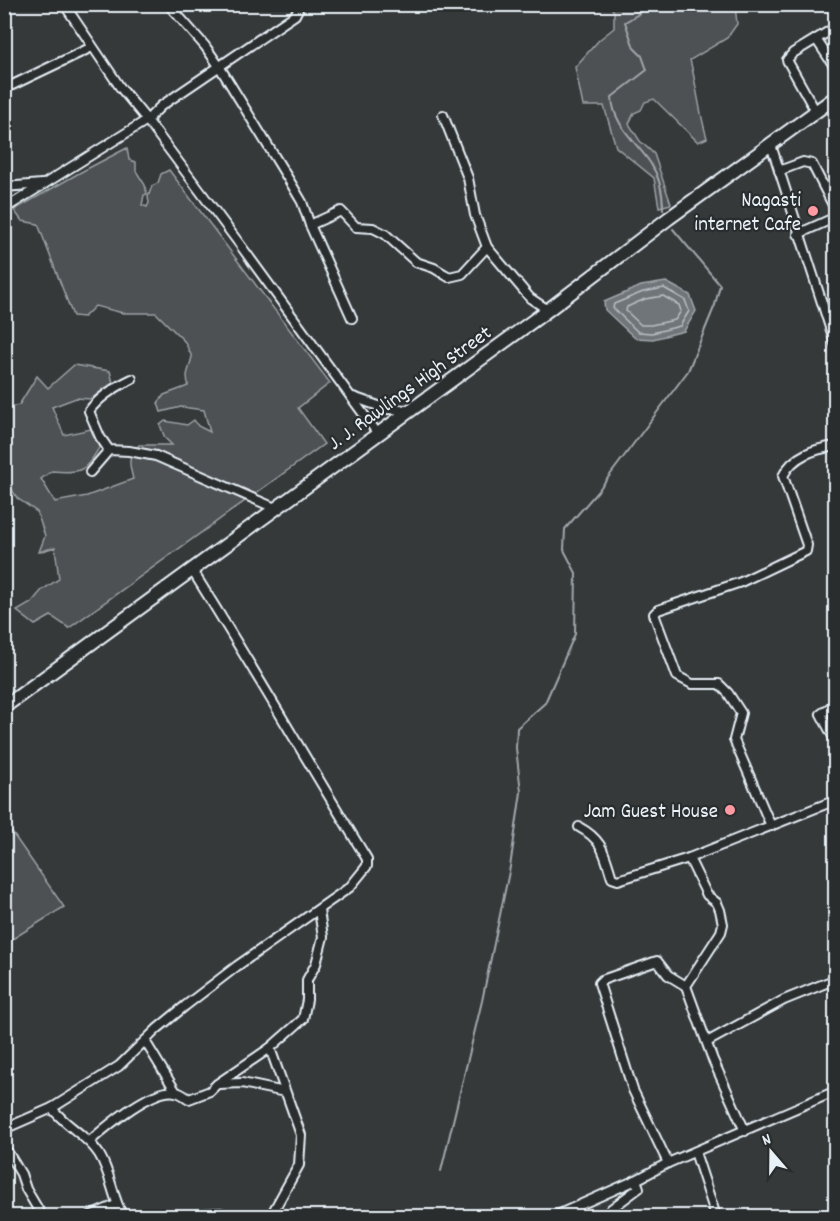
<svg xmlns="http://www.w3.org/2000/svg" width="840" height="1221" font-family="Dekko,sans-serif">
  <rect width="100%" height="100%" fill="#35393a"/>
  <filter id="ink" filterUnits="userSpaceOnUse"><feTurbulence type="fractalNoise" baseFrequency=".0167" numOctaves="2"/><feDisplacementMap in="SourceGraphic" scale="12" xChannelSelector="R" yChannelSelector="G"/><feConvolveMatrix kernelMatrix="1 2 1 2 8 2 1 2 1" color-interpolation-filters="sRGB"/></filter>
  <g filter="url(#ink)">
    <!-- green -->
    <g fill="#4d5152" stroke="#9aa1a5" stroke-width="1.5">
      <path d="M610 5H735L737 24 727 38 690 60C697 86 699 112 707 138L698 142 654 99 645 102 641 110 634 113 629 124 640 141 654 154 671 204 659 207 654 178 616 147 604 106H583L575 67 599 40 614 28V12Z"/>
      <path d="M127 148 129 160 136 162V171L145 185 147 194 144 195 142 205 147 207 149 203 148 197 152 186 158 183 161 174 169 170 330 383 298 408 324 444 69 628 51 616 35 625 17 611 31 603 42 590 59 579 55 547 39 552 45 536 37 512 17 498 5 478 4 408 19 405 37 376 48 388 74 365 110 371 113 383 91 399 76 398 52 407 64 435 91 429 100 446C86 471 81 474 52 471L41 479 55 502 87 496 133 479C129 464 127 457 139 445H172L165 438 160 425 165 421 187 425 194 420 198 426 210 432 204 410 181 407 161 412 158 403 164 395 188 386 187 375 192 357 185 342 156 313H123L95 306 84 317 73 316 38 224 22 221 14 210 81 172Z"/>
      <polygon points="4,821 64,907 6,943 4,941"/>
    </g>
    <!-- water -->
    <polygon fill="#707579" stroke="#a0a7ac" stroke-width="1.5" points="666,282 690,295 696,311 684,331 653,339 635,338 605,310 604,302 641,286"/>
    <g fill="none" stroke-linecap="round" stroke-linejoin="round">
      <!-- shore -->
      <g stroke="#b8bfc5" stroke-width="1.5">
        <polygon points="664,288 685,300 689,311 680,326 652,333 638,332 613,308 614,304 643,292"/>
        <polygon points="663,296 679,305 681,311 675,320 651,325 641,325 626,311 627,307 645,299"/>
      </g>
      <!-- stream -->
      <g stroke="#a0a7ac" stroke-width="2">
        <path d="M648 4 637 15 625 22 634 48 642 56 647 70 612 97C613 126 637 142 651 164 660 178 663 193 663 209"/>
        <polyline points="441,1171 482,1001 510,867 521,792 516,748 517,728 545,703 575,634 576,573 564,550 565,529 598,491 688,371 715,305 720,285 673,229"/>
      </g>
      <defs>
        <g id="minor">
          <polyline points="64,4 120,87 147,120 241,246 378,434"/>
          <polyline points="168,4 205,46 219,66 292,185 302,202 310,225 352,318"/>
          <polyline points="816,39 836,69"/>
          <polyline points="4,89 92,47"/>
          <polyline points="816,112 787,60 793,53 836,27"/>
          <polyline points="443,115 468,178 475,215 487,247"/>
          <polyline points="771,145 836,346"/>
          <polyline points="779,171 803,162 812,164 836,211"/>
          <polyline points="4,187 42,184"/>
          <polyline points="4,209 147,120 161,106 295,15 298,9 296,4"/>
          <polyline points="310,225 341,211 356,227 373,228 385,234 416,262 434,268 449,277 462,274 487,247 530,298 548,310"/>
          <polyline points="798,234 836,217"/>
          <path d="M132 379C115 387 100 396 89 411L100 437 109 450 129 451 156 456 275 508"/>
          <polyline points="353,397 387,409 409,410"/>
          <polyline points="90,472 109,450"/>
          <polyline points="836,703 821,714 836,742"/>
          <path d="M771 826 734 740 741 713 728 693 719 684H692L677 676 654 614 658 610 741 582 806 551 807 545 783 476C793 455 815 449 836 446"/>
          <path d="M579 827C603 840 604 853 612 878L618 880 689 858 836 800"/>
          <polyline points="689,858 707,895 717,903 720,910 723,924 721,932 686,986 713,1060 745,1131"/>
          <polyline points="145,1041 176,1092"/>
          <polyline points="707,1042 784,1000 836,979"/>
          <polyline points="270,1048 301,1135 299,1165 274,1210"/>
          <polyline points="219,1084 242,1083 285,1092"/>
          <path d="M52 1108C65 1126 87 1135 99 1154 111 1173 112 1197 123 1216"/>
          <path d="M4 1129 52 1108 119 1066 157 1029 185 1006 237 966 350 887 367 866V859C308 763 252 665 192 570"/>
          <path d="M90 1141C107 1126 153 1087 176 1092 181 1093 186 1097 189 1099L210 1091 217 1084 270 1048 303 1019 307 1000V980L316 964 323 937 319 910"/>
          <polyline points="4,1146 21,1174 26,1189 42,1216"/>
          <polyline points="695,1152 716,1216"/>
          <polyline points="668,1163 633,1090 599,983 602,980 657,961 668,975 686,986"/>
          <polyline points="90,1216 116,1205"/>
          <polyline points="195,1216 202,1214 221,1213 223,1216"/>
          <polyline points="555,1216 636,1180 668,1163 836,1091"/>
          <polyline points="607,1216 611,1209 639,1188 636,1180"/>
        </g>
        <polyline id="primary" points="4,707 548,310 669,218 836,97"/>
      </defs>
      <!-- minor casing -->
      <use href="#minor" stroke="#e8f1f8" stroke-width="12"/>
      <!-- primary casing -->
      <use href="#primary" stroke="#e8f1f8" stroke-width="16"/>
      <!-- minor -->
      <use href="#minor" stroke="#2a2d2e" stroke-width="8"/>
      <!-- primary -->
      <use href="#primary" stroke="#2a2d2e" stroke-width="12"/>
    </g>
  </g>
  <!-- markers -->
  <g fill="#ff9aa2" stroke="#2a2d2e" stroke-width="2">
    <circle cx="813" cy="211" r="6"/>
    <circle cx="730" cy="810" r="6"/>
  </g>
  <g text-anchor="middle" stroke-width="4.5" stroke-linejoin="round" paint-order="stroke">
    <!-- poi labels -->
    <g font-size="21" fill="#e8f1f8" stroke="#2a2d2e" text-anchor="end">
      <text x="801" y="206">Nagasti<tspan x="801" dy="24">internet Cafe</tspan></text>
      <text x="718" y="817">Jam Guest House</text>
    </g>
    <!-- street labels -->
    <g font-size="21" fill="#e8f1f8" stroke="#2a2d2e">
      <text transform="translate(409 387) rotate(-36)" y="7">J. J. Rawlings High Street</text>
    </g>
  </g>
  <!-- margin -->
  <rect width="840" height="1221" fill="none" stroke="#2a2d2e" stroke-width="24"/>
  <rect x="12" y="12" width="816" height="1197" fill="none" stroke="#e8f1f8" stroke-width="2" filter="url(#ink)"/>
  <!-- north arrow -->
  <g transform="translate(771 1152) rotate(340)" stroke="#2a2d2e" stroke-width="4.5" paint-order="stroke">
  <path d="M0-4.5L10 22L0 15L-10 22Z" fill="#e8f1f8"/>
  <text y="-9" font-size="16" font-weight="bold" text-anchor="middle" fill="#e8f1f8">N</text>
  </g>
</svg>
